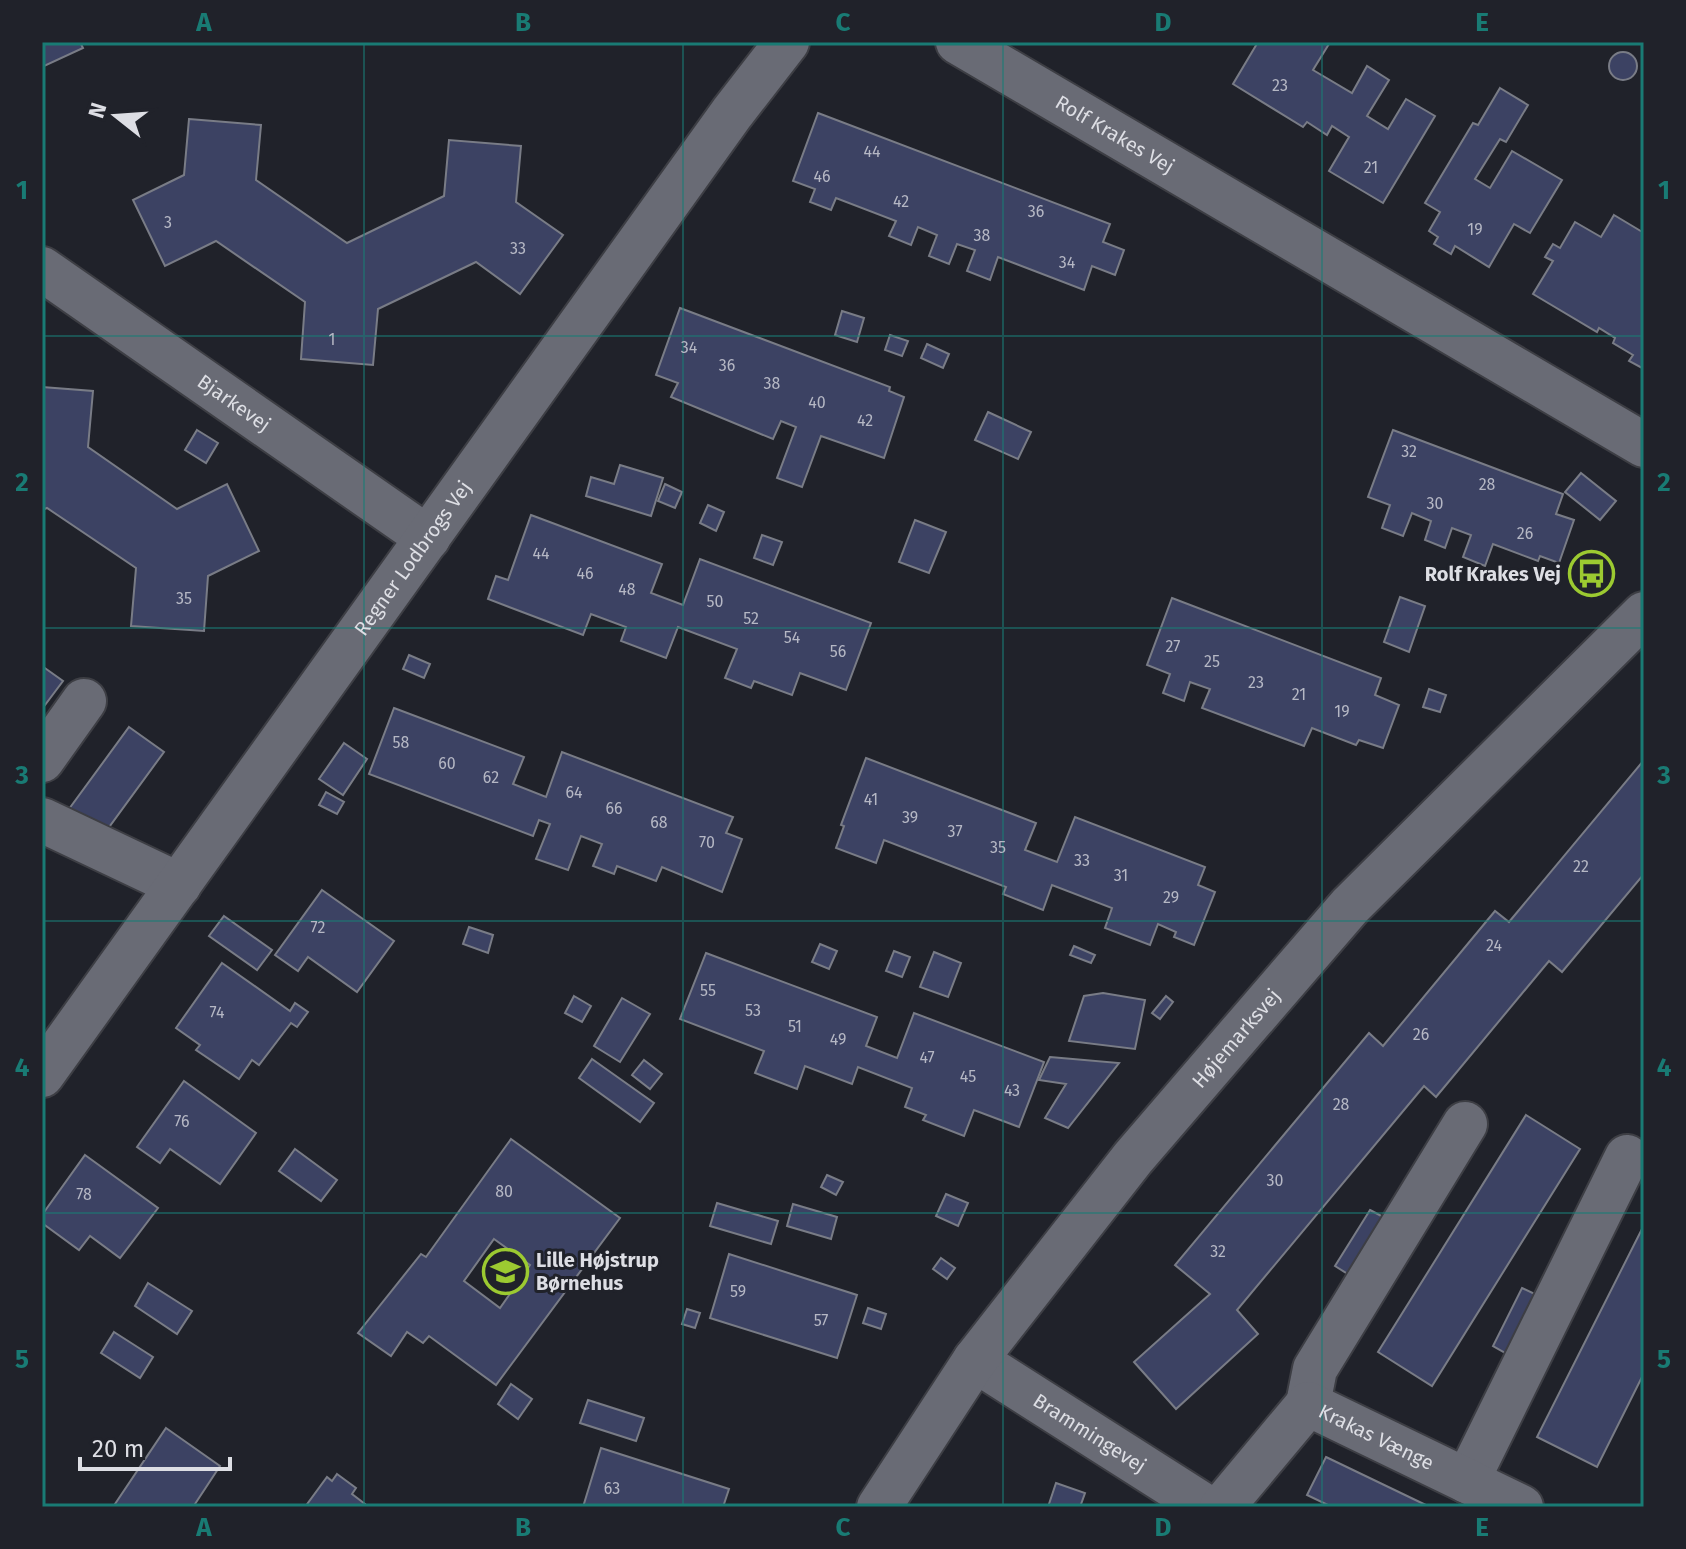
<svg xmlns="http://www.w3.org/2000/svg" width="1686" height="1549" font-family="'Fira Sans',sans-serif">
  <rect width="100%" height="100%" fill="#20222a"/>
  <!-- building -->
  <g fill="#3c4263" stroke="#797c86" stroke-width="2" fill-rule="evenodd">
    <polygon points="42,42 80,42 83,48 42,67"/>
    <polygon points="1258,42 1325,42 1329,44 1313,70 1352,93 1367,66 1389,80 1367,116 1388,129 1406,99 1435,116 1383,203 1329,171 1349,137 1332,126 1327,135 1307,122 1303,127 1233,84"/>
    <circle cx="1623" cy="66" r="14"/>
    <polygon points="1500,88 1528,105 1506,142 1500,139 1475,179 1490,188 1512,151 1562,180 1530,233 1514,224 1489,267 1455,246 1451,254 1434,244 1438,237 1429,231 1440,212 1425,203 1473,123 1478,125"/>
    <polygon points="818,113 1110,224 1103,242 1124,250 1115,275 1092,266 1084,290 998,257 990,280 967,271 975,250 957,244 949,264 929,256 937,235 918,227 911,245 889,236 896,221 836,198 831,210 810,202 815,189 793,181"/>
    <polygon points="189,119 261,125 256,180 347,243 444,196 449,140 521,146 516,202 563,235 520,294 476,262 378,309 373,365 301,359 305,302 216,241 165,266 133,200 184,175"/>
    <polygon points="1614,215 1644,233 1644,369 1629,361 1633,355 1613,343 1615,338 1599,328 1597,332 1533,294 1553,261 1545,257 1553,244 1560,248 1575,222 1601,237"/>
    <polygon points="680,308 890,387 889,391 904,397 884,458 821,436 802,487 777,478 796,427 781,421 773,439 671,397 678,383 656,375"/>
    <polygon points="842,311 864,318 857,342 835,335"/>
    <polygon points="890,335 908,341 902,356 885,350"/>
    <polygon points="927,344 949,354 943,368 921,358"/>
    <polygon points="42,387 93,391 88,447 177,509 227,484 259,551 208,576 204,631 131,626 136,568 47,508 42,510"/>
    <polygon points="988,412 1031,432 1018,459 975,440"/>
    <polygon points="197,430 218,443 206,463 185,450"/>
    <polygon points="1393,430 1563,494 1556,514 1574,520 1559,563 1540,556 1538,561 1493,544 1485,566 1463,557 1471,535 1452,528 1445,548 1425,540 1431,521 1412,513 1403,536 1382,528 1390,505 1368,497"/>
    <polygon points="620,465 663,478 651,516 586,496 591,477 614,484"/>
    <polygon points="1581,473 1616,501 1600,520 1565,492"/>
    <polygon points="665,484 682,492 675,508 658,501"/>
    <polygon points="708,505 724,512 716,531 700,523"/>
    <polygon points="531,515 662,564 651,593 683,605 700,559 871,623 846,690 800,673 792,695 754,681 751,688 725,678 737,649 678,627 666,658 621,641 626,627 591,614 583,635 488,599 496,576 508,580"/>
    <polygon points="915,520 946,532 929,573 899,562"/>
    <polygon points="762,535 782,542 773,565 754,558"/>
    <polygon points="1400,597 1425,606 1409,652 1384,642"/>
    <polygon points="1172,598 1381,678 1375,695 1399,705 1383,748 1359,740 1356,745 1312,728 1304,746 1202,708 1210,689 1190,682 1184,701 1163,693 1170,674 1147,665"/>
    <polygon points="409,655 430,664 424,678 403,669"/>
    <polygon points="42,666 63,681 42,709"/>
    <polygon points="1429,689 1446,695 1440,712 1423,707"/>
    <polygon points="394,708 524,757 513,784 546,797 562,752 733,817 726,833 742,839 722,892 662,867 656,881 617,866 614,874 593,866 602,844 581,836 568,870 536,859 550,824 539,820 533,836 369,774"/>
    <polygon points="129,727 164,752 104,834 69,809"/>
    <polygon points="344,743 367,759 343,795 319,779"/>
    <polygon points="866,758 1036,823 1025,850 1057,862 1075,817 1205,867 1198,885 1215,892 1194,945 1174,937 1176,932 1158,924 1150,945 1105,928 1112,908 1052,885 1043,910 1003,894 1006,887 884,840 876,863 836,848 844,826 841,825"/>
    <polygon points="1644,760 1644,874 1562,972 1549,961 1436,1097 1424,1086 1237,1310 1258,1334 1176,1409 1134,1362 1210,1294 1175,1265 1369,1033 1383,1046 1495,911 1509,922"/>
    <polygon points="326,792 344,802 337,814 319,805"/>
    <polygon points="322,890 394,941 357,992 308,957 298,971 275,955"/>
    <polygon points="224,916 272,950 257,970 209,936"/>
    <polygon points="469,927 493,935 488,953 463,944"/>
    <polygon points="820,944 837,951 829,969 812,962"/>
    <polygon points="1074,946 1095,955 1091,963 1070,955"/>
    <polygon points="894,951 910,957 902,977 886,971"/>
    <polygon points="934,952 961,963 948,997 920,987"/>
    <polygon points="706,953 877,1017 866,1046 897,1058 914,1013 1044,1062 1019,1127 974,1110 964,1136 923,1120 926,1115 905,1107 912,1088 858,1067 852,1084 805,1066 797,1089 755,1073 764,1051 680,1019"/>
    <polygon points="222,963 290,1011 295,1003 308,1012 297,1027 291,1023 259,1065 252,1060 239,1079 196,1050 200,1045 176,1028"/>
    <polygon points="1103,993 1145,1000 1135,1049 1069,1041 1084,996"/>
    <polygon points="574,996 591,1006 582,1022 565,1013"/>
    <polygon points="1166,996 1173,1002 1160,1019 1152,1013"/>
    <polygon points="622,998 650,1014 620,1062 594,1046"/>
    <polygon points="1050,1057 1119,1063 1068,1128 1045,1118 1066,1084 1039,1080"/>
    <polygon points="592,1059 654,1103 640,1122 579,1078"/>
    <polygon points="644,1060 662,1074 650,1089 632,1075"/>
    <polygon points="184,1081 256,1133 220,1184 170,1149 160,1163 137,1147"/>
    <polygon points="1526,1115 1580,1149 1432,1386 1378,1352"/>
    <path d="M511 1139 620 1218 496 1385 429 1336 423 1343 407 1332 391 1356 358 1333 421 1254 426 1257ZM494 1239 530 1265 500 1308 464 1281Z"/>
    <polygon points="295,1149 337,1180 321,1201 279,1171"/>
    <polygon points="85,1155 158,1208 120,1258 90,1236 79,1250 42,1223 42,1215"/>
    <polygon points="827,1175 843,1182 836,1195 821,1187"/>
    <polygon points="946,1194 968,1203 958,1226 936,1216"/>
    <polygon points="717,1203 778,1221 771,1244 710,1226"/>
    <polygon points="793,1204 837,1217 831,1239 787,1226"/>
    <polygon points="1370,1210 1387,1219 1351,1276 1335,1266"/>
    <polygon points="1644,1225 1644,1373 1597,1467 1537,1437"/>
    <polygon points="729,1254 857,1295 837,1358 710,1318"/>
    <polygon points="941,1258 955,1268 947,1279 933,1269"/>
    <polygon points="148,1283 192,1311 177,1334 135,1306"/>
    <polygon points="1522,1288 1539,1296 1509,1355 1493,1346"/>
    <polygon points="868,1308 886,1314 881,1329 863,1323"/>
    <polygon points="687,1309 700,1313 695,1328 682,1324"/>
    <polygon points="114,1332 153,1357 140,1378 101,1353"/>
    <polygon points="511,1384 532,1399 518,1419 498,1404"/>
    <polygon points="588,1400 644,1418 636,1441 580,1423"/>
    <polygon points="166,1428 220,1466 193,1507 113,1507"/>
    <polygon points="601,1448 729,1489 723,1507 583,1507"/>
    <polygon points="1326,1457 1430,1507 1332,1507 1307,1495"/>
    <polygon points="337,1474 356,1488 352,1494 365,1504 363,1507 305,1507 327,1477 332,1481"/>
    <polygon points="1056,1483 1085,1493 1080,1507 1048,1507"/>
  </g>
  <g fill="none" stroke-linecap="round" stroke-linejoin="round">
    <defs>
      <g id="minor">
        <path id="s1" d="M958 42 1644 445"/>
        <path id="s2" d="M42 269 428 538"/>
        <polyline points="42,760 84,701"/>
        <polyline points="42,820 179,885"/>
        <path id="s3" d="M42 1075 732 113 787 42"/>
        <path id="s4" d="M975 1360 1206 1507"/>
        <polyline points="1308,1404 1315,1369 1465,1124"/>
        <polyline points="1467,1481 1627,1157"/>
        <path id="s5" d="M879 1507 975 1360 1133 1158 1243 1030 1350 906 1644 614"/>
        <path id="s6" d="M1222 1507 1308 1404 1521 1507"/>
      </g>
    </defs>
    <!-- minor casing -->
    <use href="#minor" stroke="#3d3e44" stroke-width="48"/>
    <!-- minor -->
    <use href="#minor" stroke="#696b75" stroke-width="44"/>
  </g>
  <!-- grid -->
  <path fill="none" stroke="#197b74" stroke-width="2" stroke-opacity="0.55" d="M364 42V1507M683 42V1507M1003 42V1507M1322 42V1507M42 336H1644M42 628H1644M42 921H1644M42 1213H1644"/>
  <!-- icons -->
  <defs>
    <symbol id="bus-ring" viewBox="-11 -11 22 22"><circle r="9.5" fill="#20222a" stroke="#9cca31" stroke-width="1.5"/><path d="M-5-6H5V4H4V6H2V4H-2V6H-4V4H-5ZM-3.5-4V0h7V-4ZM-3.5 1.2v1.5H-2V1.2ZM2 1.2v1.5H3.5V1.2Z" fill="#9cca31"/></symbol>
    <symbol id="school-ring" viewBox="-11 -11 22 22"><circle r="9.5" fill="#20222a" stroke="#9cca31" stroke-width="1.5"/><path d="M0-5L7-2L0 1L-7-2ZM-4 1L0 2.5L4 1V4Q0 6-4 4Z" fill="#9cca31"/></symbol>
  </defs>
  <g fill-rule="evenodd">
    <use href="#bus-ring" x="1566" y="548" width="51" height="51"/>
    <use href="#school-ring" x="480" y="1246" width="51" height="51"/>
  </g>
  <g text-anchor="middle" stroke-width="6" stroke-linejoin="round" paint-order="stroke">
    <!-- number labels -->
    <g font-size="16" fill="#b5b7c4">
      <text x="1280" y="91">23</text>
      <text x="872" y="157">44</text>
      <text x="1371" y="173">21</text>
      <text x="822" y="182">46</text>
      <text x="901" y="207">42</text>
      <text x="1036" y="217">36</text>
      <text x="168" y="228">3</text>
      <text x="1475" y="235">19</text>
      <text x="982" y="241">38</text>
      <text x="518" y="254">33</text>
      <text x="1067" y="268">34</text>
      <text x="332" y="345">1</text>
      <text x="689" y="353">34</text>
      <text x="727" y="371">36</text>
      <text x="772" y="389">38</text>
      <text x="817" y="408">40</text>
      <text x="865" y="426">42</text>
      <text x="1409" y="457">32</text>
      <text x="1487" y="490">28</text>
      <text x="1435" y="509">30</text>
      <text x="1525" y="539">26</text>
      <text x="541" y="559">44</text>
      <text x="585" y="579">46</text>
      <text x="627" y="595">48</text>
      <text x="184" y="604">35</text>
      <text x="715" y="607">50</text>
      <text x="751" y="624">52</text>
      <text x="792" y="643">54</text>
      <text x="1173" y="652">27</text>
      <text x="838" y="657">56</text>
      <text x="1212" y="667">25</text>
      <text x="1256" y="688">23</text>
      <text x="1299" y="700">21</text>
      <text x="1342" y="717">19</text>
      <text x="401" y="748">58</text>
      <text x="447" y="769">60</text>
      <text x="491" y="783">62</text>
      <text x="574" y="798">64</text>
      <text x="871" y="805">41</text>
      <text x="614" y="814">66</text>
      <text x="910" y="823">39</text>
      <text x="659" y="828">68</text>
      <text x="955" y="837">37</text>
      <text x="707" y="848">70</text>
      <text x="998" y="853">35</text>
      <text x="1082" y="866">33</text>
      <text x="1581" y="872">22</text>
      <text x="1121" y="881">31</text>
      <text x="1171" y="903">29</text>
      <text x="318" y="933">72</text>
      <text x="1494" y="951">24</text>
      <text x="708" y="996">55</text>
      <text x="753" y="1016">53</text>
      <text x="217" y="1018">74</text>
      <text x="795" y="1032">51</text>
      <text x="1421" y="1040">26</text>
      <text x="838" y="1045">49</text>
      <text x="927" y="1063">47</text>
      <text x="968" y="1082">45</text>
      <text x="1012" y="1096">43</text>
      <text x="1341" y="1110">28</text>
      <text x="182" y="1127">76</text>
      <text x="1275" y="1186">30</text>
      <text x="504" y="1197">80</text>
      <text x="84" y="1200">78</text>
      <text x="1218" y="1257">32</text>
      <text x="738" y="1297">59</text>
      <text x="821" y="1326">57</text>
      <text x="612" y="1494">63</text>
    </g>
    <!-- street labels -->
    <g font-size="20" fill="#dddee4" stroke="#20222a">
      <text dy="7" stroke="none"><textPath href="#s1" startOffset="182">Rolf Krakes Vej</textPath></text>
      <text dy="7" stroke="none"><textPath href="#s2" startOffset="234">Bjarkevej</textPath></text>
      <text dy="7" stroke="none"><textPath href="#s3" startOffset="636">Regner Lodbrogs Vej</textPath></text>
      <text dy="7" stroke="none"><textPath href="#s5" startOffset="590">Højemarksvej</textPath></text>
      <text dy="7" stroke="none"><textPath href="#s4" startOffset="136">Brammingevej</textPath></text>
      <text dy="7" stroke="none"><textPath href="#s6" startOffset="210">Krakas Vænge</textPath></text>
    </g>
    <!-- poi labels -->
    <g font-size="20" font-weight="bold" fill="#dddee4" stroke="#20222a" text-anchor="end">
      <text x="1561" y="581">Rolf Krakes Vej</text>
      <text x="536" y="1267" text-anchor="start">Lille Højstrup<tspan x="536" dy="23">Børnehus</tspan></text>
    </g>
  </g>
  <!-- border -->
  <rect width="1686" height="1549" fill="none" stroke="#20222a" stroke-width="88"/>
  <!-- north arrow -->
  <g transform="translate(116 116) rotate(287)" stroke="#20222a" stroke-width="6" paint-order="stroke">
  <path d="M0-6L14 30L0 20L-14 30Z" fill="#dddee4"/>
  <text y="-12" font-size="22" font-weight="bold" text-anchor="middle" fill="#dddee4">N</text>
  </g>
  <!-- scale -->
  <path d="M80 1457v12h150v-12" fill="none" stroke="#dddee4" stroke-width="4"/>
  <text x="92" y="1457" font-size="24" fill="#dddee4" stroke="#20222a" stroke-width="6" paint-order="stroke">20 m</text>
  <rect x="44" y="44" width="1598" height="1461" fill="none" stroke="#197b74" stroke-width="3"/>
  <g font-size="26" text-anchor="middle" font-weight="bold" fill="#197b74">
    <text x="204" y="31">A</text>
    <text x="523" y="31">B</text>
    <text x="843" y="31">C</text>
    <text x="1163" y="31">D</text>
    <text x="1482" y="31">E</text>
    <text x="22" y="199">1</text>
    <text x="1664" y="199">1</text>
    <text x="22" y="491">2</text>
    <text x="1664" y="491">2</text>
    <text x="22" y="784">3</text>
    <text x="1664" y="784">3</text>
    <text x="22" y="1076">4</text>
    <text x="1664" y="1076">4</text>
    <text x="22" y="1368">5</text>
    <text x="1664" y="1368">5</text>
    <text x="204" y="1536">A</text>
    <text x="523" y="1536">B</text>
    <text x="843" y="1536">C</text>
    <text x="1163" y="1536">D</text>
    <text x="1482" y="1536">E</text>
  </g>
</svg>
